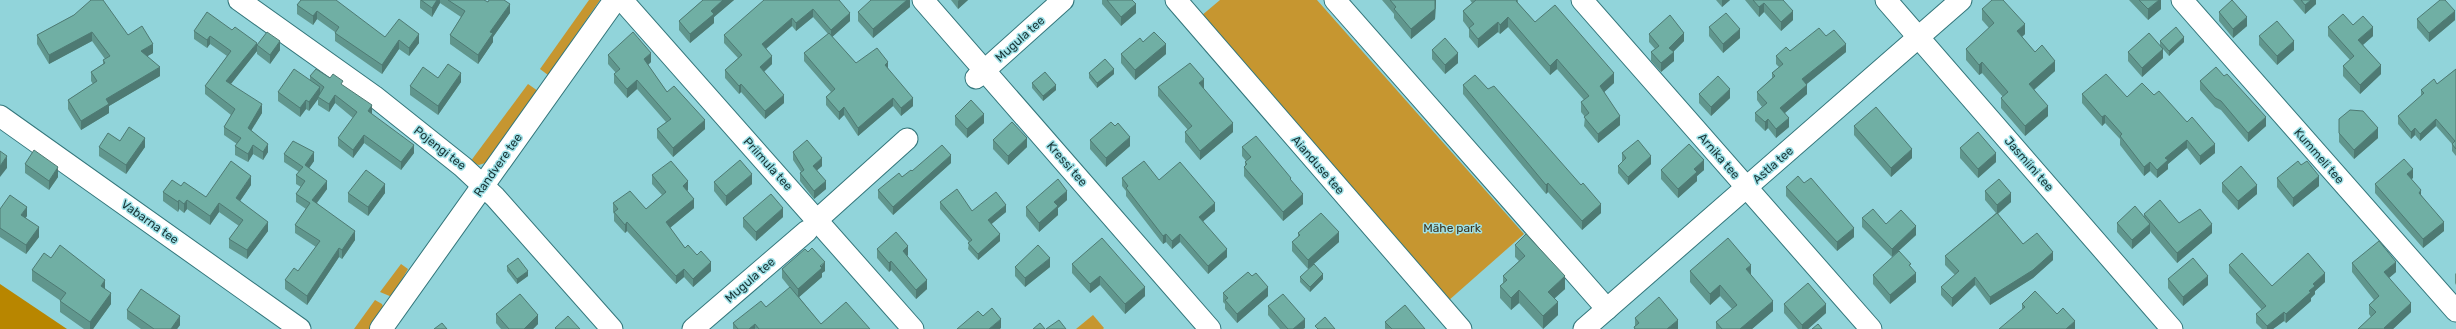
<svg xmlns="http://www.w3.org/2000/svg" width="2456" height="329" font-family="Rubik,sans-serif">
  <rect width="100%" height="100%" fill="#91d4da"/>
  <!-- green -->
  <g fill="#c69630">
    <polygon points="589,0 600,0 548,75 540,69"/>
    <polygon points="1220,0 1317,0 1524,234 1448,301 1201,16"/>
    <polygon points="528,84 538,91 485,163 479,165 470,162"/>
    <polygon points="401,264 408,269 392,297 380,292"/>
    <polygon points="375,300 382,304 384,309 369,329 354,329"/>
    <polygon points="1093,315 1104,328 1103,329 1076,329"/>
  </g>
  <!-- forest -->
  <polygon fill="#b88600" points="0,284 67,329 0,329"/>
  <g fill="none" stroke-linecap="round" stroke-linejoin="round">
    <defs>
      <g id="street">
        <polyline points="239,0 374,96 463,167 495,197 612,329"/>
        <polyline points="622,0 913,329"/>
        <polyline points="923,0 1210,329"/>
        <polyline points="1176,0 1461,329"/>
        <polyline points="1335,0 1607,309"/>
        <polyline points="1582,0 1871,329"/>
        <polyline points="1886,0 2172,329"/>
        <polyline points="2182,0 2456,311"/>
        <polyline points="976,78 1063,0"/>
        <polyline points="0,116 300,329"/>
        <polyline points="818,219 907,139"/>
        <polyline points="693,329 807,231"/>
        <polyline points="1584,329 1961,0"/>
      </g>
      <polyline id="secondary" points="381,329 615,0"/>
    </defs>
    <!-- street casing -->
    <use href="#street" stroke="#33767b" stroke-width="23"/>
    <!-- secondary casing -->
    <use href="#secondary" stroke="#33767b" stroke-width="24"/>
    <!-- street -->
    <use href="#street" stroke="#fff" stroke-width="21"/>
    <!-- secondary -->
    <use href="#secondary" stroke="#fff" stroke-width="22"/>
  </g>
  <!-- wall -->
  <g fill="#60968d">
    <polygon points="301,0 385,37 419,43 409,56 399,49 382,74 335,41 335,32 317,19 313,25 297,14 297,5"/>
    <polygon points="420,0 484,0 510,13 493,37 493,42 478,64 450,44 450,35 461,17 440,3 432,17 420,8"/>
    <polygon points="703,0 734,0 714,17 714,23 690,43 679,30 679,21"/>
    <polygon points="839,0 850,21 832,37 856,63 888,68 913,106 901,116 893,106 858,136 844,115 839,120 826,105 826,97 831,92 804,61 804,53 828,34 813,17 796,31 792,26 766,49 772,64 764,72 784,103 765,119 741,92 739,94 725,78 725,70 738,58 724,43 724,35"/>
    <polygon points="910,0 910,7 873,38 858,21 858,12"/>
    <polygon points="951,0 968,0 958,9"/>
    <polygon points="1102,0 1132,0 1136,13 1121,26 1102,4"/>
    <polygon points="1382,0 1436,0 1435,19 1411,39 1394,18 1394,14"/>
    <polygon points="1470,0 1518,0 1518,3 1535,22 1614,83 1604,92 1620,125 1598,143 1584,126 1585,117 1581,112 1581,102 1584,100 1557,69 1550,75 1508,27 1500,34 1498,32 1478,48 1469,37 1469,29 1463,21 1463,11 1472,3"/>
    <polygon points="1716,0 1730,0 1722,7"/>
    <polygon points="1745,0 1783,0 1793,20 1781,31 1764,12 1759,17"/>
    <polygon points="2129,0 2161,0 2161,9 2148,20"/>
    <polygon points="2293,0 2316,0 2316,4 2305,14"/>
    <polygon points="1982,9 2025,34 2022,37 2035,52 2055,71 2034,90 2048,116 2025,136 2001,108 2001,98 2003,97 1982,73 1979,75 1966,60 1966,49 1989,28 1982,20"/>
    <polygon points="2219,12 2247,26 2233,38 2219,21"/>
    <polygon points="74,15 128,35 153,53 147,56 160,76 109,106 109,113 81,130 68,109 68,100 93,84 91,81 91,72 103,64 103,60 105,59 92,41 49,64 37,44 37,35"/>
    <polygon points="2417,19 2455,20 2429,42 2417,28"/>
    <polygon points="2353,25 2373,36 2363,45 2381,74 2360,94 2343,76 2343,66 2350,60 2328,36 2328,27"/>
    <polygon points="1709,27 1740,38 1723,53 1709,36"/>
    <polygon points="194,31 257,51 231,84 262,113 251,130 268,152 263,160 253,154 248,162 235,155 235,146 237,144 224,135 224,127 231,115 205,94 205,86 227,56 210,44 207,48 194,39"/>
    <polygon points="1649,34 1684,41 1673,52 1674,61 1661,72 1651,61 1651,52 1655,49 1649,42"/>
    <polygon points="1826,36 1846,52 1806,84 1807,94 1785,113 1789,127 1776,138 1768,128 1765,131 1755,121 1755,113 1762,107 1757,100 1757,92 1772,78 1772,73 1779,67 1776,64 1776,56 1790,51"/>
    <polygon points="2259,36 2294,50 2277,65 2259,45"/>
    <polygon points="2160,41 2184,42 2169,56 2163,49 2163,58 2142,77 2128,61 2128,52 2160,46"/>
    <polygon points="1143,42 1166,54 1135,80 1121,63 1121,54"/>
    <polygon points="257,45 280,50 270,64 257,54"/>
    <polygon points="1432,50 1458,63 1445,74 1432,59"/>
    <polygon points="608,55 651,62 648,65 667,92 705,129 673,157 657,138 657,129 666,122 637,89 627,98 614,83 614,74 616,73 608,64"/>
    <polygon points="2456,69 2456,156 2452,151 2452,144 2436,126 2420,141 2415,135 2411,139 2398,124 2398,116 2421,96 2421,90 2437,84"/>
    <polygon points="1089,73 1114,74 1097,88 1089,78"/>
    <polygon points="310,76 343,86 372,113 372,114 414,153 401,170 364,143 353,158 338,146 338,138 353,118 335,103 329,112 318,105 318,99 309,111 306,109 300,117 278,101 278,92 310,80"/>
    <polygon points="438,78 461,82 438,115 410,95 410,86"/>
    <polygon points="2200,81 2266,126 2248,142 2221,110 2215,107 2200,90"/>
    <polygon points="1032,83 1056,90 1043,101 1032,88"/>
    <polygon points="1463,85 1601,213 1582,230 1548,192 1546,194 1463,94"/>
    <polygon points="1158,87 1204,88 1203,89 1233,132 1200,160 1185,142 1185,132 1188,130 1158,96"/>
    <polygon points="1699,94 1730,98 1711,116 1699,103"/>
    <polygon points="2082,94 2127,97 2154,95 2215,153 2200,165 2187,148 2168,164 2168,169 2157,178 2150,171 2144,176 2120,145 2120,139 2105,123 2102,126 2082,103"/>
    <polygon points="955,116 984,123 967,138 955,125"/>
    <polygon points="2339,119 2378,138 2354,159 2339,142"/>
    <polygon points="1115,126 1130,146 1106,167 1090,149 1090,140"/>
    <polygon points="1854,126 1912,158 1891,177 1854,135"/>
    <polygon points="993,140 1027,147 1008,165 993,149"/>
    <polygon points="120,141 145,147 126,174 99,156 99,147"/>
    <polygon points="1242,147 1303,204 1283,221 1244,176 1244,167 1245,166 1245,162 1246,161 1242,156"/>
    <polygon points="1960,148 1996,162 1978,178 1960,158"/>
    <polygon points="793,152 822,166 817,170 826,189 814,199 800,181 800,173 801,172 793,160"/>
    <polygon points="1622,153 1651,164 1628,185 1618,173 1618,166 1622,162"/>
    <polygon points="284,154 314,161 309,168 327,189 317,203 355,240 342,259 339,257 307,305 285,289 285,280 298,271 316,247 295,233 295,225 306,209 296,202 296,194 301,187 296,184 296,175 299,172 284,162"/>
    <polygon points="951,163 893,215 878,198 878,190 912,171"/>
    <polygon points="25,164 58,177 49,190 25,173"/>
    <polygon points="2301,165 2319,186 2293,207 2277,187 2277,178"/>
    <polygon points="1661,170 1704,170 1697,176 1697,181 1678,198 1661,179"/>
    <polygon points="652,175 688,190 687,191 694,208 670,228 685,248 711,271 693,287 684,277 676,284 627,231 625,233 614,221 614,214 613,212 613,203 646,209 662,195 652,184"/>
    <polygon points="1122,178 1159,180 1215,211 1203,221 1227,257 1208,274 1180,242 1172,249 1166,242 1163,244 1126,196 1126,191 1122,186"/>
    <polygon points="2413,178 2411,179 2444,231 2423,248 2375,193 2375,184"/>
    <polygon points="714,182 752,184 726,206 714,191"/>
    <polygon points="2222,183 2257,194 2238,210 2222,192"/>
    <polygon points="251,185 240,201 268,231 247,259 229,248 229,239 239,226 219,212 210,225 187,209 184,213 179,209 178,212 163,201 163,192 181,186 206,197"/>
    <polygon points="1786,187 1854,237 1837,251 1786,196"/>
    <polygon points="1985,191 2011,202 1998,214 2023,244 2053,260 2033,278 1990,305 1975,285 1952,307 1941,295 1941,287 1955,275 1945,265 1945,256 1996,213 1985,200"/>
    <polygon points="348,193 385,193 368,216 348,202"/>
    <polygon points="1067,200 1058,208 1058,215 1039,232 1026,216 1026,207"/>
    <polygon points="940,202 972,211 1006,212 991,224 1000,241 978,260 968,249 969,242 940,209"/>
    <polygon points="0,209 27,216 25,218 39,237 26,254 0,237"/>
    <polygon points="2144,214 2179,223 2212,233 2177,263 2150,231 2150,233 2132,249 2117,232 2117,223 2144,216"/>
    <polygon points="783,217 756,241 743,227 743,218"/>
    <polygon points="1862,218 1886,224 1916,235 1892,257 1862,227"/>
    <polygon points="1298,233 1339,242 1308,269 1292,251 1292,242 1298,237"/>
    <polygon points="1515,245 1565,289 1554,299 1558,315 1543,329 1519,303 1511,310 1500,298 1500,286 1503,283 1503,276 1519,261 1515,257"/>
    <polygon points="877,249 908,255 907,256 927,289 916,299 891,270 889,272 877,258"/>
    <polygon points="51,258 105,289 111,304 93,329 84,329 60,312 60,301 61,301 32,281 32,270"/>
    <polygon points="2352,263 2396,272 2389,278 2411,312 2393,329 2358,329 2371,317 2369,314 2369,305 2374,300 2352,272"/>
    <polygon points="1072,264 1145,296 1125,314 1100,285 1090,293 1072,273"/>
    <polygon points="2229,265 2272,286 2325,282 2315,291 2315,294 2311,298 2311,301 2286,323 2284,321 2273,329 2262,329 2256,323 2256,314 2262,310 2229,273"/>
    <polygon points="507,266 528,276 517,284 507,271"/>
    <polygon points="1015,267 1050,267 1025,287 1015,276"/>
    <polygon points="1911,267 1916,282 1890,304 1873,284 1873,275"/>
    <polygon points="782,269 825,271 822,273 822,277 799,297 821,324 870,329 733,329 733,323 766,307 790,288 782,278"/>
    <polygon points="1690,271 1751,275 1773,311 1752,329 1716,329 1716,322 1732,309 1720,296 1710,305 1690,282"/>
    <polygon points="2456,273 2456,285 2455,283 2455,274"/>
    <polygon points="1300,277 1323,279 1310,292 1300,282"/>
    <polygon points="2168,279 2208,285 2183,306 2168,288"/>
    <polygon points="1223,293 1268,296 1237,323 1225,309 1225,304 1223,302"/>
    <polygon points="1784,304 1826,313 1808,329 1798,329 1784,313"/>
    <polygon points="2022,304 2057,314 2075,329 2022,310"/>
    <polygon points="1268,306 1305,328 1303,329 1280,329 1268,315"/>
    <polygon points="127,310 180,325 177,329 141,329 127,319"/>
    <polygon points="496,314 538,324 533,329 501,329 496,323"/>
    <polygon points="1635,318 1678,329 1634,329 1634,327 1635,326"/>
    <polygon points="1385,322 1425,329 1385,329"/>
  </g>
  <!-- shaded-wall -->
  <g fill="#4e7a73">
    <polygon points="437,0 440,0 440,3 432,17 432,8"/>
    <polygon points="723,0 734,0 714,17 714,23 690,43 690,34 711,11"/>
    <polygon points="907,0 910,0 910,7 873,38 873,29"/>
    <polygon points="959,0 968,0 958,9 958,1"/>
    <polygon points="1435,0 1436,0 1435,19 1411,39 1411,29"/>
    <polygon points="1722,0 1730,0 1722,7"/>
    <polygon points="2159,0 2161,0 2161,9 2148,20 2148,9"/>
    <polygon points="2311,0 2316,0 2316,4 2305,14 2305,5"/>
    <polygon points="1764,3 1764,12 1759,17 1759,7"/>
    <polygon points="510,4 510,13 493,37 493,42 478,64 478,55 490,32"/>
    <polygon points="1136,4 1136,13 1121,26 1121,17"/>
    <polygon points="813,9 813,17 796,31 796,23"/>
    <polygon points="317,11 317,19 313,25 313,16"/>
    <polygon points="1793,11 1793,20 1781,31 1781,22"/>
    <polygon points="2455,11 2455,20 2429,42 2429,33"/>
    <polygon points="850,13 850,21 831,38 831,30"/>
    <polygon points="1508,17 1508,27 1500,34 1500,25"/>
    <polygon points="2247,17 2247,26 2233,38 2233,29"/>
    <polygon points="792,18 792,26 762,52 762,44"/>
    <polygon points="1498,22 1498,32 1478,48 1478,39"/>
    <polygon points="2025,24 2025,34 2017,41 2017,31"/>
    <polygon points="2373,27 2373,36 2358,49 2358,40"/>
    <polygon points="1740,29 1740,38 1723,53 1723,44"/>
    <polygon points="92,32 92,41 49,64 49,55"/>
    <polygon points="1684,33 1684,41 1669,56 1669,48"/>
    <polygon points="419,34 419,43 409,56 409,48"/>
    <polygon points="210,36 210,44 207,48 207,40"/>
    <polygon points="2184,37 2184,42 2169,56 2169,51"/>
    <polygon points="399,40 399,49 382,74 382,65"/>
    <polygon points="280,41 280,50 270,64 270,55"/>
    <polygon points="2294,41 2294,50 2277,65 2277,56"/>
    <polygon points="257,43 257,51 226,90 226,81"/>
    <polygon points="153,44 153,53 141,60 141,51"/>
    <polygon points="1166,44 1166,54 1135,80 1135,70"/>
    <polygon points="1846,44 1846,52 1802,88 1802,79"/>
    <polygon points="2163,49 2163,58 2142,77 2142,68"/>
    <polygon points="1674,52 1674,61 1661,72 1661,63"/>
    <polygon points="651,53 651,62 644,68 644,59"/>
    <polygon points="1458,53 1458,63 1445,74 1445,65"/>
    <polygon points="772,56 772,64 760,75 760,67"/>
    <polygon points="1557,59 1557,69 1550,75 1550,66"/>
    <polygon points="2055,61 2055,71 2029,94 2029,84"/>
    <polygon points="888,62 888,70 885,65"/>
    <polygon points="1982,62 1982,73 1979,75 1979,65"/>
    <polygon points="2381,65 2381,74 2360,94 2360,85"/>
    <polygon points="160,67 160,76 109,106 109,113 81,130 81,121 106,99"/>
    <polygon points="1114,69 1114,74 1097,88 1097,83"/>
    <polygon points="461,73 461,82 438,115 438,106"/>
    <polygon points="1614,73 1614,83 1600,96 1600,86"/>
    <polygon points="1204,79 1204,88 1199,93 1199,83"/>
    <polygon points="637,80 637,89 627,98 627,89"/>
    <polygon points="741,84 741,92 739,94 739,86"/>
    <polygon points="1056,85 1056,90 1043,101 1043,96"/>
    <polygon points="1807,85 1807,94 1780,117 1780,108"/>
    <polygon points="320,87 320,96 318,97 318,99 309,111 309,102"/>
    <polygon points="1730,89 1730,98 1711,116 1711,107"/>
    <polygon points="335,95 335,103 329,112 329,104"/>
    <polygon points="784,95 784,103 765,119 765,111"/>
    <polygon points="893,98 893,106 858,136 858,128"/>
    <polygon points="913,98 913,106 901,116 901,108"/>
    <polygon points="306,100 306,109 300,117 300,108"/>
    <polygon points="262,104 262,113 248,136 248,128"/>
    <polygon points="372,105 372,113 368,119 368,111"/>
    <polygon points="2048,106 2048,116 2025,136 2025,126"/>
    <polygon points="844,107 844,115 839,120 839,112"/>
    <polygon points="984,114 984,123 967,138 967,129"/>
    <polygon points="2105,115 2105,123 2102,126 2102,117"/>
    <polygon points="1620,116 1620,125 1598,143 1598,134"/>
    <polygon points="2266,117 2266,126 2248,142 2248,133"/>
    <polygon points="1789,118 1789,127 1776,138 1776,129"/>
    <polygon points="1768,119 1768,128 1765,131 1765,122"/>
    <polygon points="2436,119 2436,126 2420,141 2420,134"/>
    <polygon points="705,120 705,129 673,157 673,148"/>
    <polygon points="1233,123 1233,132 1200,160 1200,151"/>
    <polygon points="2378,128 2378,138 2354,159 2354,150"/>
    <polygon points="2415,128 2415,135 2411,139 2411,132"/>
    <polygon points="364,135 364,143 353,158 353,150"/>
    <polygon points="1130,137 1130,146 1106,167 1106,158"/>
    <polygon points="145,138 145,147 126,174 126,165"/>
    <polygon points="1027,138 1027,147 1008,165 1008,156"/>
    <polygon points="2187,140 2187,148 2168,164 2168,169 2157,178 2157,170 2165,158"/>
    <polygon points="268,144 268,152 263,160 263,152"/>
    <polygon points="2215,144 2215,153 2200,165 2200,156"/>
    <polygon points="253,145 253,154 248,162 248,154"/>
    <polygon points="414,145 414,153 401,170 401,162"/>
    <polygon points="1912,149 1912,158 1891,177 1891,168"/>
    <polygon points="314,152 314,161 305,174 305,165"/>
    <polygon points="1996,153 1996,162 1978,178 1978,169"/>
    <polygon points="951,155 951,163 893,215 893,207"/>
    <polygon points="7,156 7,168 0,177 0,166"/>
    <polygon points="1651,156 1651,164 1628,185 1628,177"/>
    <polygon points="822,158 822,166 813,174 813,166"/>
    <polygon points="1704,160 1704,170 1697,176 1697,181 1678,198 1678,189 1694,169"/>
    <polygon points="2150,162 2150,171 2144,176 2144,167"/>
    <polygon points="58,167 58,177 49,190 49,181"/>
    <polygon points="2413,169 2413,178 2407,183 2407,174"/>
    <polygon points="752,174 752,184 726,206 726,196"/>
    <polygon points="251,176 251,185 236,207 236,198"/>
    <polygon points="2319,176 2319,186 2293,207 2293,198"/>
    <polygon points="327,181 327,189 312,209 312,200"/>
    <polygon points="688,181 688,190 683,195 683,186"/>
    <polygon points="826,181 826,189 814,199 814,191"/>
    <polygon points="1548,183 1548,192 1546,194 1546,185"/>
    <polygon points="385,184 385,193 368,216 368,207"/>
    <polygon points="2257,185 2257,194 2238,210 2238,201"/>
    <polygon points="2421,190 2421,200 2419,193"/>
    <polygon points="1067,191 1067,200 1058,208 1058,215 1039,232 1039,223 1054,202"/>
    <polygon points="2011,193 2011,202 1997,214 1997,205"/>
    <polygon points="1303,194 1303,204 1283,221 1283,212"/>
    <polygon points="694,199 694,208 666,231 666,222"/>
    <polygon points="179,200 179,209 178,212 178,202"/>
    <polygon points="187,200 187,209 184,213 184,204"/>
    <polygon points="219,203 219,212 210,225 210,216"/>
    <polygon points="1215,203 1215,211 1199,225 1199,217"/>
    <polygon points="1601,204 1601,213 1582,230 1582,221"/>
    <polygon points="1006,205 1006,212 988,227 988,220"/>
    <polygon points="27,207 27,216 21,224 21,215"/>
    <polygon points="783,208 783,217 756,241 756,232"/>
    <polygon points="268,222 268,231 247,259 247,250"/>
    <polygon points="627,222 627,231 625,233 625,225"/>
    <polygon points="2444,222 2444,231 2423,248 2423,239"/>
    <polygon points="2150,224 2150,233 2132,249 2132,240"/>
    <polygon points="2212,224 2212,233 2177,263 2177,253"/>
    <polygon points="1916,226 1916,235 1892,257 1892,249"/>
    <polygon points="39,227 39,237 26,254 26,245"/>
    <polygon points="1854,228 1854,237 1837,251 1837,242"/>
    <polygon points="355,231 355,240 342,259 342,250"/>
    <polygon points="1339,232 1339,242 1308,269 1308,260"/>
    <polygon points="1000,234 1000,241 978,260 978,254"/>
    <polygon points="1166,234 1166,242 1163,244 1163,236"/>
    <polygon points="1180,234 1180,242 1172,249 1172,241"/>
    <polygon points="908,246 908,255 903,260 903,251"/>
    <polygon points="339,248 339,257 307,305 307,296"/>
    <polygon points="1227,249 1227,257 1208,274 1208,266"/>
    <polygon points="2053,252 2053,260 2033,278 1990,305 1990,297"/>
    <polygon points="1050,258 1050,267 1025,287 1025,278"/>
    <polygon points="891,261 891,270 889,272 889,263"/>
    <polygon points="711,262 711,271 693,287 693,279"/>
    <polygon points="825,262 825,271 822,273 822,277 798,298 798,289"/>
    <polygon points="2396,262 2396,272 2384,282 2384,272"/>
    <polygon points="1751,265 1751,276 1746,269"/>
    <polygon points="684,269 684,277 676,284 676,276"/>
    <polygon points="528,271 528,276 517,284 517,279"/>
    <polygon points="1916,273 1916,282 1890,304 1890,295"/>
    <polygon points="2325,273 2325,282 2315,291 2315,294 2311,298 2311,301 2286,323 2286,314 2309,291 2313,284"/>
    <polygon points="1323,274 1323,279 1310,292 1310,287"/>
    <polygon points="1100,276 1100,285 1090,293 1090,284"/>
    <polygon points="1565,276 1565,289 1548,304 1548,292"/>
    <polygon points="2208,276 2208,285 2183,306 2183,297"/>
    <polygon points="1975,277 1975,285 1952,307 1952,298"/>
    <polygon points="105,280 105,291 101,286"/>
    <polygon points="927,280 927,289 916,299 916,290"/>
    <polygon points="1720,285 1720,296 1710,305 1710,294"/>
    <polygon points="1145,287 1145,296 1125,314 1125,304"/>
    <polygon points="1268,287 1268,296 1237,323 1237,314"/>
    <polygon points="1519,290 1519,303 1511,310 1511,298"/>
    <polygon points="111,293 111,304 93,329 90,329 90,322"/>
    <polygon points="1773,301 1773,311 1752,329 1740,329"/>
    <polygon points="1558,302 1558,315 1543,329 1543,316"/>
    <polygon points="2411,303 2411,312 2393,329 2384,329 2384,328"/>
    <polygon points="1826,304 1826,313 1808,329 1802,329 1802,325"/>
    <polygon points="2284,312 2284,321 2273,329 2267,329 2267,326"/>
    <polygon points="538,315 538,324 533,329 524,329"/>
    <polygon points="180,316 180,325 177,329 171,329"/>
    <polygon points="1001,319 1001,328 1000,329 989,329"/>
    <polygon points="1305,319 1305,328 1303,329 1293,329"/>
    <polygon points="1678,320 1678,329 1667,329"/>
    <polygon points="2075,321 2075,329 2066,329"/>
    <polygon points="755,324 755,329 749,329"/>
  </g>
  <!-- building -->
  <g fill="#70afa4" stroke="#4e7a73">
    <polygon points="91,0 103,0 128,35 142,26 153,44 141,51 160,67 106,99 109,104 81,121 68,100 97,81 91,72 105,63 103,60 110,56 92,32 49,55 37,35 74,15"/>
    <polygon points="301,0 336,0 385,37 399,19 419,34 409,48 399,40 382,65 335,33 339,27 317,11 313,16 297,5"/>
    <polygon points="421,0 437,0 432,8"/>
    <polygon points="448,0 484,0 488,2 489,0 504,0 510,4 490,32 493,33 478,55 450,35 465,11"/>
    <polygon points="703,0 723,0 711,11 714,14 690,34 679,21"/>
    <polygon points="764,0 839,0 850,13 831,30 813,9 796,23 792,18 762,44 772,56 760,67 784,95 765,111 741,84 739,86 725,70 742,55 724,35"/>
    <polygon points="871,0 907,0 873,29 858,12"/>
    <polygon points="1107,0 1132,0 1136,4 1121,17"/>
    <polygon points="1390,0 1435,0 1435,9 1411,29 1394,9 1396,7"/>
    <polygon points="1476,0 1517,0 1516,1 1535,22 1555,5 1614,73 1600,86 1620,116 1598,134 1584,117 1589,113 1581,102 1589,96 1557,59 1550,66 1508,17 1500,25 1498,22 1478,39 1469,28 1474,24 1463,11"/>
    <polygon points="1753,0 1783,0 1793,11 1781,22 1764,3 1759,7"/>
    <polygon points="1992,0 2003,0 2025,24 2017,31 2035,52 2042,45 2055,61 2029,84 2048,106 2025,126 2001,98 2008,92 1982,62 1979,65 1966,49 1994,23 1982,9"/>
    <polygon points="2139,0 2159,0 2148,9"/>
    <polygon points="2232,0 2247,17 2233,29 2219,12"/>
    <polygon points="2301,0 2311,0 2305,5"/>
    <polygon points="2440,0 2445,0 2455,11 2429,33 2417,19"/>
    <polygon points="207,12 232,30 235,27 257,43 226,81 262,104 248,128 268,144 263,152 253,145 248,154 235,146 241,138 224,127 235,109 205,86 231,51 210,36 207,40 194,31"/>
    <polygon points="1726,13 1740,29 1723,44 1709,27"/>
    <polygon points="2343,14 2353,25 2363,16 2373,27 2358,40 2381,65 2360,85 2343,66 2354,56 2328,27"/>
    <polygon points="1670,15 1684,33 1669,48 1674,52 1661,63 1651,52 1659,46 1649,34"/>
    <polygon points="2277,21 2294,41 2277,56 2259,36"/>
    <polygon points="2176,27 2184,37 2169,51 2160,41"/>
    <polygon points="1819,28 1826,36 1834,30 1846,44 1802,79 1807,85 1780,108 1789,118 1776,129 1768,119 1765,122 1755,113 1767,103 1757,92 1775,76 1772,73 1783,64 1776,56 1786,47 1790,51"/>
    <polygon points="267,32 280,41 270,55 257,45"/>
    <polygon points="633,32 651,53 644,59 667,92 674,86 705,120 673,148 657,129 671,119 637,80 627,89 614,74 620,69 608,55"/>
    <polygon points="1154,32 1166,44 1135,70 1121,54 1140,38 1143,42"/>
    <polygon points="829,33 856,63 877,48 888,62 885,65 913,98 901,108 893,98 858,128 844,107 839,112 826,97 835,89 804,53"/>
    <polygon points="2149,33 2163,49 2142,68 2128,52"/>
    <polygon points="1445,38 1458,53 1445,65 1432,50"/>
    <polygon points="1105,59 1114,69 1097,83 1089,73"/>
    <polygon points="1190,63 1204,79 1199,83 1233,123 1200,151 1185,132 1192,126 1158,87"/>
    <polygon points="448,64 461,73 438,106 410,86 423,67 438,78"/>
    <polygon points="2216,67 2224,76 2227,74 2266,117 2248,133 2221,101 2215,98 2200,81"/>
    <polygon points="294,69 320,87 309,102 306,100 300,108 278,92"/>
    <polygon points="316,69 330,78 333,74 343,81 341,84 372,105 368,111 414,145 401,162 364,135 353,150 338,138 357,112 335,95 329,104 318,97 324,87 310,76"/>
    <polygon points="2456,69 2456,149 2452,144 2455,141 2436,119 2420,134 2415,128 2411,132 2398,116 2424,93 2421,90 2434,79 2437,84"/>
    <polygon points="1045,72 1056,85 1043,96 1032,83"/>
    <polygon points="2106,74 2127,97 2142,83 2154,95 2159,91 2187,122 2192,117 2215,144 2200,156 2187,140 2165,158 2168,160 2157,170 2150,162 2144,167 2120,136 2122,134 2105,115 2102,117 2082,94"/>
    <polygon points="1475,75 1488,89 1494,86 1581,185 1583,183 1601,204 1582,221 1548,183 1546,185 1463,85"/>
    <polygon points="1718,76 1730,89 1711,107 1699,94"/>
    <polygon points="971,100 984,114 967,129 955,116"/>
    <polygon points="1876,107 1912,149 1891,168 1854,126"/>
    <polygon points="2350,110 2363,111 2378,128 2354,150 2339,133 2339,119"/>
    <polygon points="1012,122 1027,138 1008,156 993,140"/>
    <polygon points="1111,122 1115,126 1118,123 1130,137 1106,158 1090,140"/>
    <polygon points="129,127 145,138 126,165 99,147 108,133 120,141"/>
    <polygon points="1978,132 1996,153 1978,169 1960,148"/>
    <polygon points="1256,136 1291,178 1290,179 1303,194 1283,212 1244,167 1247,164 1245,162 1251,157 1242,147"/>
    <polygon points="807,140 822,158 813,166 826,181 814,191 800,173 804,170 793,152"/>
    <polygon points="1638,140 1651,156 1628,177 1618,166 1626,158 1622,153"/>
    <polygon points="293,141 314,152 305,165 327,181 312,200 355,231 342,250 339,248 307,296 285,280 294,268 298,271 320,241 295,225 310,203 296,194 305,181 296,175 303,167 284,154"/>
    <polygon points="1689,144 1704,160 1694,169 1697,172 1678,189 1661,170"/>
    <polygon points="942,145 951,155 893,207 878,190 899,173 902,177 911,170 912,171"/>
    <polygon points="34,150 58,167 49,181 25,164"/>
    <polygon points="0,151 7,156 0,166"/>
    <polygon points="2404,159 2413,169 2407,174 2421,190 2419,193 2444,222 2423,239 2375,184"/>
    <polygon points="740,160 752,174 726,196 714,182"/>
    <polygon points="231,161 251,176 236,198 268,222 247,250 229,239 243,220 219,203 210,216 187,200 184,204 179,200 178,202 163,192 172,180 181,186 184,182 206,197"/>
    <polygon points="671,161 688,181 683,186 694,199 666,222 685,248 688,245 697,255 701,251 711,262 693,279 684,269 676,276 627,222 625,225 614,212 618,209 613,203 630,191 646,209 666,192 652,175"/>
    <polygon points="1144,161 1159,180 1180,162 1215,203 1199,217 1227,249 1208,266 1180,234 1172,241 1166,234 1163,236 1126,188 1128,186 1122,178"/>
    <polygon points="2298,161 2301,165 2307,161 2319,176 2293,198 2277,178"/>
    <polygon points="2241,166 2257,185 2238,201 2222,183"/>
    <polygon points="366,170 385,184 368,207 348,193"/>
    <polygon points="1798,176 1804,183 1811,178 1854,228 1837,242 1786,187"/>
    <polygon points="1058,179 1067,191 1054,202 1058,206 1039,223 1026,207"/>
    <polygon points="1999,179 2011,193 1997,205 1985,191"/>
    <polygon points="957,189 972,211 996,192 1006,205 988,220 1000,234 978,254 968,243 972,240 940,202"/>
    <polygon points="771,194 783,208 756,232 743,218"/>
    <polygon points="10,195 27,207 21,215 39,227 26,245 0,228 0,209"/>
    <polygon points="2160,200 2179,223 2200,209 2212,224 2177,253 2144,214"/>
    <polygon points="2135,206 2150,224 2132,240 2117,223"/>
    <polygon points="1873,209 1886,224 1901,210 1916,226 1892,249 1862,218"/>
    <polygon points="1321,213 1339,232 1308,260 1292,242 1300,235 1298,233"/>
    <polygon points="1997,213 2023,244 2037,233 2053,252 2033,270 1990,297 1975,277 1952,298 1941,287 1959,271 1945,256"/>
    <polygon points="896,232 908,246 903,251 927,280 916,290 891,261 889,263 877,249"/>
    <polygon points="1526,234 1565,276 1548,292 1558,302 1543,316 1519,290 1511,298 1500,286 1507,280 1503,276 1525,256 1515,245"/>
    <polygon points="1102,238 1145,287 1125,304 1100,276 1090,284 1072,264"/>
    <polygon points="1728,238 1751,265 1746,269 1773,301 1740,329 1722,329 1716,322 1737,305 1720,285 1710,294 1690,271"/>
    <polygon points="2379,241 2396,262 2384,272 2411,303 2384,328 2385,329 2358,329 2376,312 2369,305 2379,296 2352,263"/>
    <polygon points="60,245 105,280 101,286 111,293 90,322 60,301 66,293 32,270 44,253 51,258"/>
    <polygon points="1038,245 1050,258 1025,278 1015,267"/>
    <polygon points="812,248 825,262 820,266 822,268 798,289 782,269 805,249 808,252"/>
    <polygon points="1899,251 1911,264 1909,265 1916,273 1890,295 1873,275"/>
    <polygon points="2242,253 2272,286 2308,253 2325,273 2313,284 2315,286 2309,291 2311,292 2286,314 2284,312 2267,326 2256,314 2266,306 2229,265"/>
    <polygon points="518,258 528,271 517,279 507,266"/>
    <polygon points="2193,258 2208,276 2183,297 2168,279"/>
    <polygon points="1314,264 1323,274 1310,287 1300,277"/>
    <polygon points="1248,272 1252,276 1256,273 1268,287 1237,314 1225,300 1228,298 1223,293"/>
    <polygon points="1808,283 1826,304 1802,325 1784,304"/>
    <polygon points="790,287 821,324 846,302 870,329 759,329 755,324 749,329 738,329 733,323 761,301 766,307"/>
    <polygon points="141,289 180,316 171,329 154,329 127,310"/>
    <polygon points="2035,291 2057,314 2063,308 2075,321 2066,329 1999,329 2025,307 2022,304"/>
    <polygon points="520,294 538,315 524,329 509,329 496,314"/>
    <polygon points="1283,294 1305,319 1293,329 1288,329 1268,306"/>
    <polygon points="1659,297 1678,320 1667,329 1635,329 1634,327 1639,323 1635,318"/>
    <polygon points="1405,305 1425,329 1392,329 1385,322"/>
    <polygon points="992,308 1001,319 989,329 957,329 978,311 983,316"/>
    <polygon points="568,316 580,329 556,329 555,328"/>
    <polygon points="1325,317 1335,329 1318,329 1315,326"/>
    <polygon points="1059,320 1066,329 1046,329"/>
    <polygon points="442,323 447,329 434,329"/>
    <polygon points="1040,323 1045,329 1033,329"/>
    <polygon points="1818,324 1822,329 1812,329"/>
  </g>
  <g text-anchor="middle" stroke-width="3" stroke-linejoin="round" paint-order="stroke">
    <!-- street labels -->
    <g font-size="12" fill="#183436" stroke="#9ee1e7">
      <text transform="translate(1020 39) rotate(-42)" y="4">Mugula tee</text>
      <text transform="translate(440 148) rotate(38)" y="4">Pojengi tee</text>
      <text transform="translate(1719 156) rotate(49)" y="4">Arnika tee</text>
      <text transform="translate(2319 156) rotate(49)" y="4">Kummeli tee</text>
      <text transform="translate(768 164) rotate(48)" y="4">Priimula tee</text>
      <text transform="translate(1067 164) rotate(49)" y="4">Kressi tee</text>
      <text transform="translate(2029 164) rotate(49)" y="4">Jasmiini tee</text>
      <text transform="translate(498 165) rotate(-55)" y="4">Randvere tee</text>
      <text transform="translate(1318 165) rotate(49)" y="4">Aianduse tee</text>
      <text transform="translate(1773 165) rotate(-41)" y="4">Astla tee</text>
      <text transform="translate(150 222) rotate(35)" y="4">Vabarna tee</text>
      <text transform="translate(750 280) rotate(-41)" y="4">Mugula tee</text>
    </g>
    <!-- park labels -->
    <g font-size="12" fill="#3e321c" stroke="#9ee1e7">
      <text x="1452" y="232">Mähe park</text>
    </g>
  </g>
</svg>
